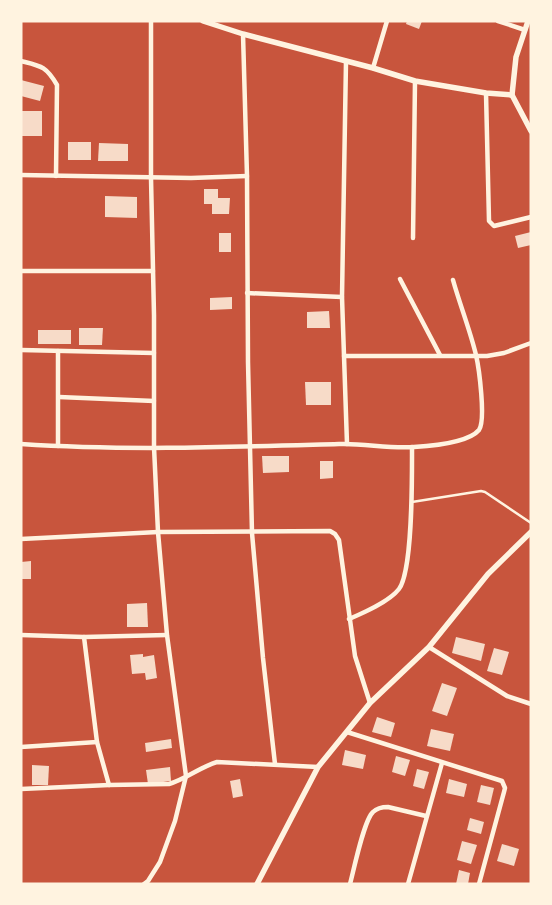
<svg xmlns="http://www.w3.org/2000/svg" width="552" height="905" font-family="'Open Sans',sans-serif">
  <rect width="100%" height="100%" fill="#c8553d"/>
  <!-- building -->
  <g fill="#f7dbc8">
    <polygon points="407,21 422,21 419,29 406,24"/>
    <polygon points="21,80 44,86 40,101 21,96"/>
    <rect x="22" y="111" width="20" height="25"/>
    <rect x="68" y="142" width="23" height="18"/>
    <polygon points="99,143 128,144 128,161 98,161"/>
    <polygon points="204,189 218,189 218,198 230,198 229,214 212,214 212,204 204,204"/>
    <polygon points="105,196 137,197 137,218 105,217"/>
    <polygon points="531,232 531,245 518,248 515,236"/>
    <rect x="219" y="233" width="12" height="19"/>
    <polygon points="232,297 232,309 210,310 210,298"/>
    <polygon points="329,311 330,328 307,328 307,312"/>
    <polygon points="79,328 103,328 102,345 79,345"/>
    <rect x="38" y="330" width="33" height="14"/>
    <polygon points="305,382 331,382 331,405 306,405"/>
    <polygon points="262,456 289,456 289,472 263,473"/>
    <polygon points="320,461 333,461 333,478 320,479"/>
    <polygon points="31,561 31,579 21,579 21,562"/>
    <polygon points="147,603 148,627 127,627 127,604"/>
    <polygon points="456,637 485,644 481,661 452,653"/>
    <polygon points="494,648 509,652 502,675 487,671"/>
    <polygon points="143,654 143,657 154,655 157,678 146,680 145,673 132,674 130,655"/>
    <polygon points="442,683 457,688 447,716 432,711"/>
    <polygon points="377,717 395,723 391,737 372,732"/>
    <polygon points="431,729 454,734 450,751 427,746"/>
    <polygon points="171,739 172,748 146,752 145,743"/>
    <polygon points="345,750 366,755 363,769 342,765"/>
    <polygon points="396,756 410,760 405,776 392,772"/>
    <polygon points="32,765 49,766 48,785 32,785"/>
    <polygon points="170,767 171,781 148,784 146,770"/>
    <polygon points="417,769 429,772 424,789 413,786"/>
    <polygon points="240,779 243,796 233,798 230,781"/>
    <polygon points="449,779 467,784 464,797 446,793"/>
    <polygon points="481,785 494,788 490,805 477,802"/>
    <polygon points="470,818 484,822 481,834 467,830"/>
    <polygon points="462,841 477,845 471,864 457,860"/>
    <polygon points="502,844 519,849 514,866 497,861"/>
    <polygon points="459,870 470,873 468,884 456,884"/>
  </g>
  <g fill="none" stroke-linecap="round" stroke-linejoin="round">
    <!-- service -->
    <polyline stroke="#fff3e0" stroke-width="2.5" points="412,502 481,491 485,492 531,523"/>
    <!-- minor -->
    <g stroke="#fff3e0" stroke-width="4.5">
      <polyline points="498,21 525,30"/>
      <polyline points="243,34 247,176 248,362 252,533 263,658 275,764"/>
      <path d="M21 61C41 66 46 66 57 85L56 176"/>
      <polyline points="346,61 342,297 347,444"/>
      <polyline points="373,68 387,21"/>
      <polyline points="486,93 489,221 494,226 531,217"/>
      <polyline points="21,175 191,178 247,176"/>
      <polyline points="413,238 415,81"/>
      <polyline points="21,271 153,271"/>
      <polyline points="400,279 440,355"/>
      <polyline points="247,293 342,297"/>
      <polyline points="21,350 154,353"/>
      <polyline points="344,356 487,356 504,353 531,343"/>
      <polyline points="59,397 154,401"/>
      <path d="M21 444C126 451 233 447 339 444 364 443 389 449 414 447 430 446 468 443 479 430 486 420 479 368 476 355 470 330 460 305 453 280"/>
      <polyline points="58,446 58,351"/>
      <polyline points="21,539 158,532 330,531 335,534 339,540 355,656 370,703"/>
      <path d="M349 619C363 613 389 602 399 589 413 570 412 475 412 447"/>
      <polyline points="21,635 84,637 167,635"/>
      <polyline points="84,637 97,742 109,785"/>
      <polyline points="429,647 507,696 531,704"/>
      <polyline points="347,732 502,781 505,788 504,792 479,884"/>
      <polyline points="21,747 97,742"/>
      <path d="M21 789 109 785 169 784C186 779 200 767 217 762L318 767"/>
      <polyline points="144,884 148,881 160,862 175,821 186,776 167,635 158,532 154,447 154,315 151,178 151,21"/>
      <path d="M350 884C354 869 364 820 373 812 377 808 382 807 388 807L426 816"/>
      <polyline points="408,884 442,763"/>
    </g>
    <!-- tertiary -->
    <g stroke="#fff3e0" stroke-width="5.5">
      <polyline points="203,21 243,34 373,68 415,81 486,93 512,95"/>
      <polyline points="528,21 516,57 512,95 531,131"/>
      <polyline points="257,884 318,767 370,703 429,647 488,574 531,532"/>
    </g>
  </g>
  <!-- border -->
  <rect width="552" height="905" fill="none" stroke="#fff3e0" stroke-width="45"/>
</svg>
